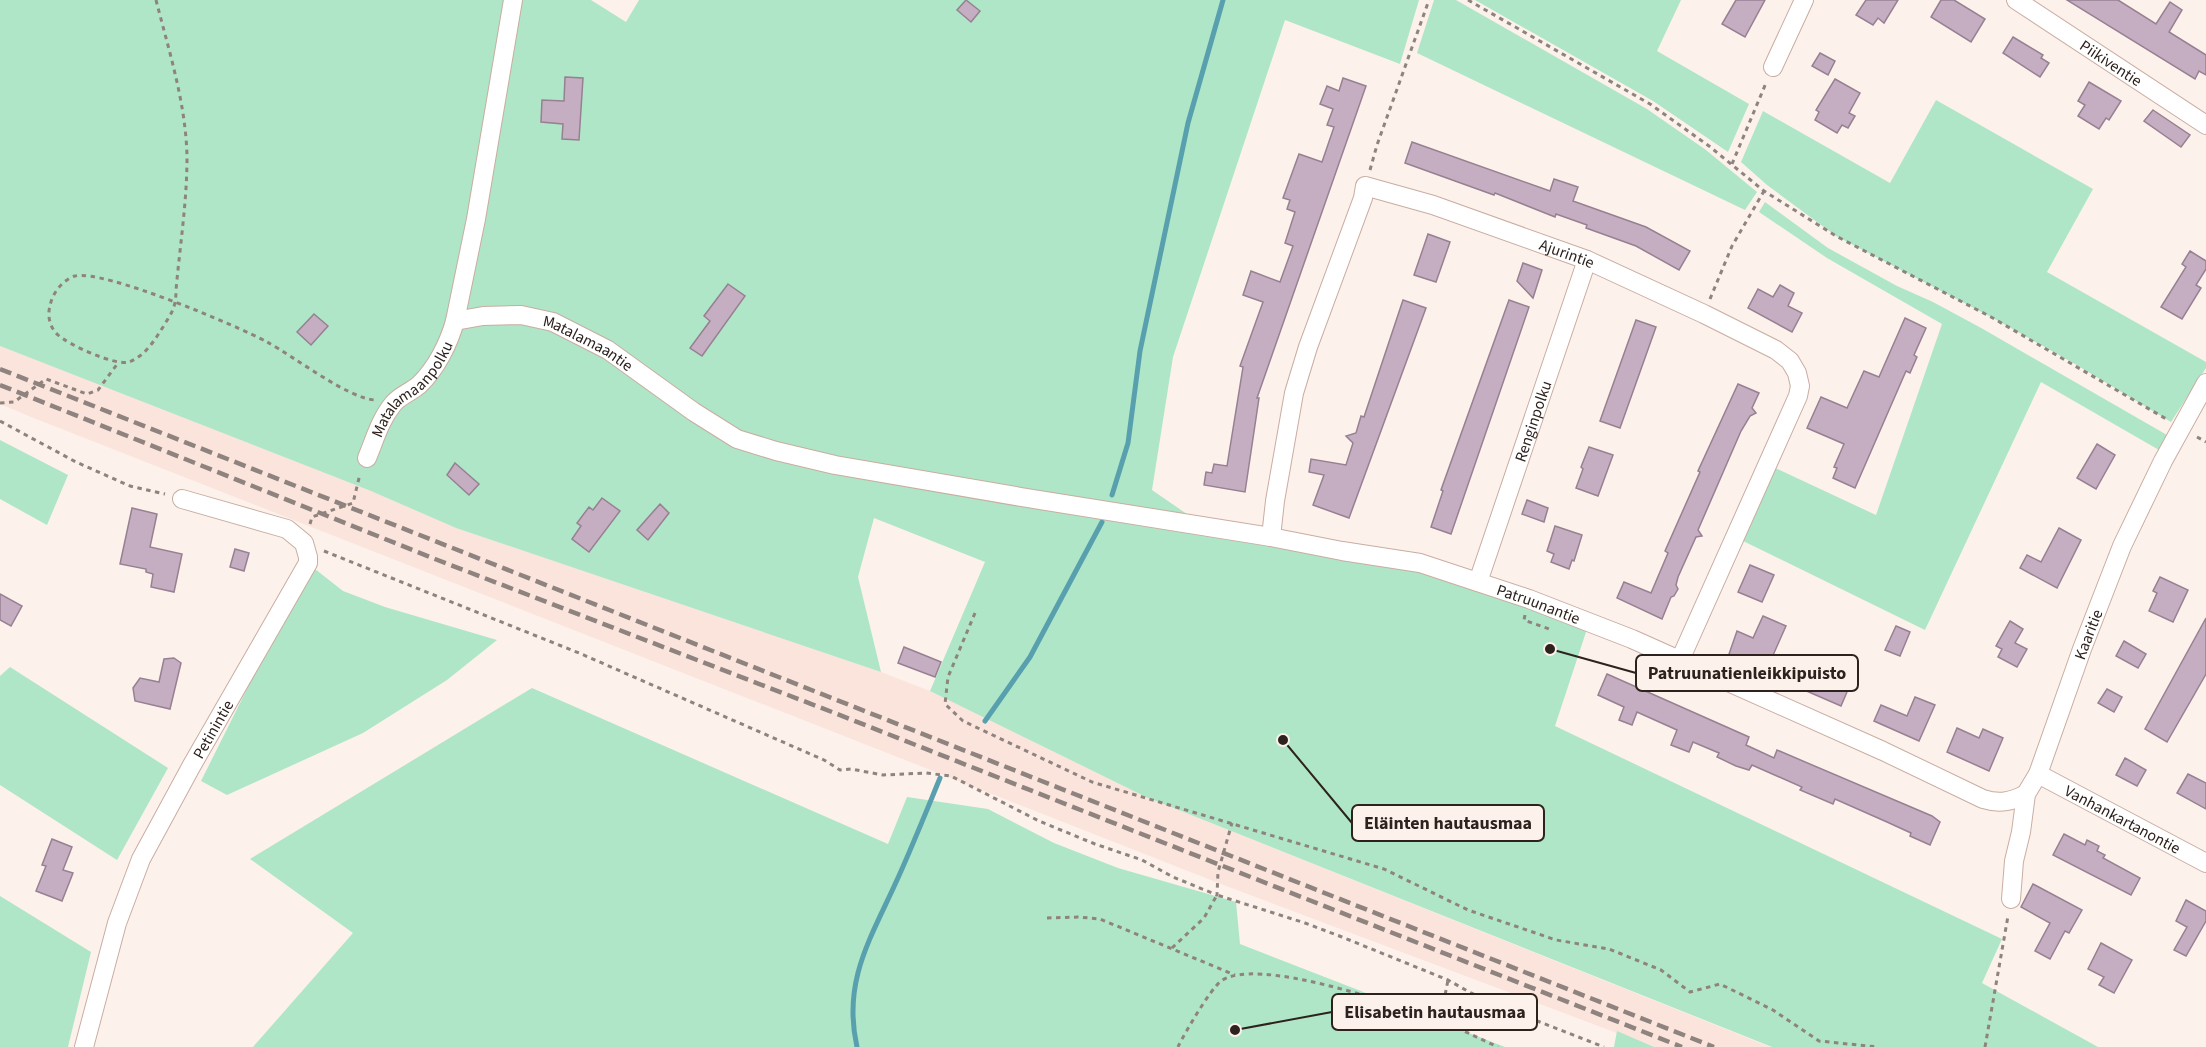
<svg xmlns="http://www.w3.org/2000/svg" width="2206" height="1047" font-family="'Source Sans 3',sans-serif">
  <rect width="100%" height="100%" fill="#fdf1ec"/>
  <!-- built -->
  <polygon fill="#fbe4db" points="0,346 371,491 456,528 881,672 930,691 1146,797 1770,1047 1654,1047 1221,884 31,417 0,404"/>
  <!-- green -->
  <g fill="#afe6c7">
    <polygon points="0,0 591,0 626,22 639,0 1419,0 1400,64 1285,20 1173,357 1152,490 1197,521 1418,570 1587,629 1555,726 2002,939 1982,983 2098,1047 1772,1047 1146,797 930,691 985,562 874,518 858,577 881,672 456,528 371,491 0,346"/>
    <polygon points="1434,0 1456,0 1647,109 1706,150 1757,192 1745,210 1417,53"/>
    <polygon points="1475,0 1681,0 1657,51 1749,104 1728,152 1653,101"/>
    <polygon points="1936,100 2093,189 2047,272 2206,362 2206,368 2171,422 2075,364 1991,317 1836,236 1767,185 1741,162 1763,111 1890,183"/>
    <polygon points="1765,202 1828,248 1897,286 1933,302 1983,329 2167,435 2159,450 2041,382 1925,630 1741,540 1773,467 1876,515 1942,324 1827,258 1759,212"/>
    <polygon points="0,440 68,475 47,525 0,499"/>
    <polygon points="315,569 343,591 385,607 497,640 447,680 363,733 227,795 201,781 256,671"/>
    <polygon points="10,667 168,768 117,860 0,785 0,676"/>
    <polygon points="532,688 888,844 907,797 988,809 1054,843 1118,868 1236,902 1240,944 1505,1047 253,1047 353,933 250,859"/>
    <polygon points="0,896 91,952 68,1047 0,1047"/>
    <polygon points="1617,1031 1654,1047 1614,1047"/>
  </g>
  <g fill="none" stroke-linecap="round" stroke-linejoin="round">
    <!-- stream -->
    <g stroke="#59a0ae" stroke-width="5">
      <polyline points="1112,495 1128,443 1140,351 1188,123 1223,0"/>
      <polyline points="985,721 1030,657 1102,522"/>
      <path d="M857 1047C842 981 871 938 897 880 912 847 926 812 940 778"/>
    </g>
  </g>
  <!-- building -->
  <g fill="#c5aec1" stroke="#968092" stroke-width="1.5">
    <polygon points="966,0 980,11 971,22 957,10"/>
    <polygon points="1736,0 1765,0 1745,37 1722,24"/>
    <polygon points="1866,0 1898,0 1884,23 1878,18 1873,25 1856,15"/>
    <polygon points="1941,0 1954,0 1985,19 1971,42 1931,17"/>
    <polygon points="2067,0 2118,0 2156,24 2170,2 2182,10 2169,32 2206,55 2206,75 2199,71 2195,79"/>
    <polygon points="2013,37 2043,55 2041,58 2049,63 2040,77 2003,53"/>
    <polygon points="1820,53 1835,61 1828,75 1812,66"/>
    <polygon points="565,77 583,78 579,140 562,139 563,124 541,122 542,100 564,101"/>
    <polygon points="1343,78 1366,86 1257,398 1259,398 1245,492 1204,485 1206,472 1212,473 1214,464 1227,466 1243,367 1240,366 1263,302 1243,295 1251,271 1280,282 1293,246 1285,243 1295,212 1287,209 1290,200 1283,198 1299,154 1322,162 1334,127 1327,125 1333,109 1320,104 1327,86 1339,91"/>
    <polygon points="1835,79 1860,93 1849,113 1855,116 1848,128 1842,125 1837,133 1815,120 1819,112 1816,110"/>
    <polygon points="2089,82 2121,101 2109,120 2106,118 2099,129 2078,116 2085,105 2078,101"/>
    <polygon points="2153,110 2190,135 2181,147 2144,121"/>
    <polygon points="1412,142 1550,191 1554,179 1578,187 1573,201 1646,227 1690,251 1679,270 1636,246 1586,228 1587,225 1556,214 1555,217 1495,193 1494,195 1405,163"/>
    <polygon points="1428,234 1450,242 1436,282 1414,275"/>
    <polygon points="2190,251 2206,261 2206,269 2196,285 2201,288 2182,319 2161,307 2186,267 2182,264"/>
    <polygon points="1523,263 1542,270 1533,298 1517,281"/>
    <polygon points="728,284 745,296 702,356 690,348 710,321 704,316"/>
    <polygon points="1780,285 1794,293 1788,306 1802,313 1792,332 1748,308 1758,289 1773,297"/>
    <polygon points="1403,300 1426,308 1349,518 1313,505 1324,475 1309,472 1311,459 1346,465 1353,443 1346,436 1356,433 1361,416 1364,417"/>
    <polygon points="1509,300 1529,307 1451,534 1431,527 1443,491 1441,490"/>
    <polygon points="314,314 328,326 311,345 297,332"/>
    <polygon points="1905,318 1926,328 1914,355 1917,357 1910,373 1906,371 1855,488 1833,478 1837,468 1834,467 1844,444 1807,428 1821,397 1847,408 1864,371 1879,377"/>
    <polygon points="1636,320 1656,327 1620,428 1600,421"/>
    <polygon points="1738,384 1759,393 1752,408 1756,413 1750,416 1741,431 1698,530 1702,536 1696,537 1678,577 1676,585 1678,589 1674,596 1671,597 1662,619 1617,598 1624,582 1651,593 1668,553 1665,551 1700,472 1698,471"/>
    <polygon points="2097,444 2115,455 2096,489 2077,478"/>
    <polygon points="1589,447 1613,455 1598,496 1576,488 1583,469 1581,467"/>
    <polygon points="455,463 479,484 469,495 447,475"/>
    <polygon points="602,498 620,511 589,552 572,539 581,526 577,523 589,507 593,510"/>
    <polygon points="1527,500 1548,508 1544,522 1522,514"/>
    <polygon points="660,504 669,513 648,540 637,530"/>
    <polygon points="132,508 157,514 150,547 182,554 174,592 151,587 153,574 146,572 146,569 120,564"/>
    <polygon points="1555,526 1582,535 1574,561 1572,560 1569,569 1551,562 1554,554 1547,551"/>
    <polygon points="2059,528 2081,540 2057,588 2020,568 2027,555 2041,562"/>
    <polygon points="235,549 249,553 244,571 230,567"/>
    <polygon points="1750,565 1774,575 1762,602 1738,592"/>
    <polygon points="2160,577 2188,590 2173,622 2149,611 2157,593 2153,591"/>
    <polygon points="0,594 22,606 11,626 0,620"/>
    <polygon points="1763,616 1786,626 1766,671 1729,654 1737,631 1753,638"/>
    <polygon points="2206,618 2206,674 2167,742 2145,729"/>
    <polygon points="2010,621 2023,629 2015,643 2027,649 2017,667 1998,657 2002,649 1996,646"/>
    <polygon points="1896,626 1910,632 1900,656 1885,650"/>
    <polygon points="2124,641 2146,654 2138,668 2116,656"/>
    <polygon points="904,647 941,662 935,677 898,663"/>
    <polygon points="174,658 181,663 170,709 135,701 133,688 140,678 159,682 164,659"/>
    <polygon points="1812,667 1831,674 1832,677 1850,685 1841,706 1802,689"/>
    <polygon points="1607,674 1749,737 1746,745 1774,758 1777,750 1932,816 1940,822 1930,845 1910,836 1911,833 1887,822 1835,799 1833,804 1800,790 1802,787 1752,765 1749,770 1736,766 1717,757 1719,753 1693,742 1689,752 1671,745 1677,730 1637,712 1632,725 1619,720 1624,707 1598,695"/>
    <polygon points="2107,689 2122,697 2114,712 2098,703"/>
    <polygon points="1915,697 1935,705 1919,741 1874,721 1881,705 1907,716"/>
    <polygon points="1957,728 1979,738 1983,729 2003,738 1989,771 1947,752"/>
    <polygon points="2125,758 2146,770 2137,786 2116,775"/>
    <polygon points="2188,774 2206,783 2206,809 2177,793"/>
    <polygon points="2064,834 2085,845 2087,840 2099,846 2097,851 2105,855 2103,858 2140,878 2131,895 2053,855"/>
    <polygon points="52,839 72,847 63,870 73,873 62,901 36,891 46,866 42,865"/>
    <polygon points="2033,884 2082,910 2069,933 2065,931 2050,959 2035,951 2050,923 2021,907"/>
    <polygon points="2186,900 2206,911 2206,921 2186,956 2174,950 2187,927 2176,921"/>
    <polygon points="2101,943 2132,960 2114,993 2099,985 2104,977 2088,969"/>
  </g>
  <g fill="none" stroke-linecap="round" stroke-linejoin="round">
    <defs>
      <g id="street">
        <path id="s1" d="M513 0 476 219 455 321 483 316 521 315 553 322 608 350 694 412 737 439 776 451 835 465 1021 497 1271 537 1342 551 1420 563 1529 599 1632 639 1883 751 1983 799C1999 804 2011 802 2026 794"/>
        <path id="s2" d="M2016 0 2206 125"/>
        <polyline points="1773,67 1804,0"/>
        <path id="s3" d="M367 458C375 439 380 420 393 404 399 396 411 392 419 385 436 369 449 343 455 321"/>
        <path id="s4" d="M1271 537 1275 501 1294 393 1308 347 1363 198 1365 186 1433 205 1587 260 1704 314 1776 350 1790 361 1797 373 1800 386 1798 396 1680 660"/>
        <path id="s5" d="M1478 582 1587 260"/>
        <path id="s6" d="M2038 774 2206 863"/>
        <path id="s7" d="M2011 899 2014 861 2021 832 2026 794 2038 774 2082 649 2122 546 2163 461 2206 383"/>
        <path id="s8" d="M84 1047 117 923 141 859 192 765 308 563V557L304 543 287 529 182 499"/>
      </g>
    </defs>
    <!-- street casing -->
    <use href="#street" stroke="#c9ada1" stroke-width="20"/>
    <!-- path -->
    <g stroke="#8e837e" stroke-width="3" stroke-dasharray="4.5 4.5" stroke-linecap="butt">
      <path d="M156 0C169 51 186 104 187 157 187 202 180 245 176 290 176 308 172 312 163 327 154 341 145 356 129 362 115 366 69 345 58 335 50 328 47 316 50 306 52 294 62 280 75 276 103 269 238 326 267 342 295 357 347 398 375 400"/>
      <polyline points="1468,0 1650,104 1709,146 1764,191 1836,236 1991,317 2168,420"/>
      <polyline points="1732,164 1766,83"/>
      <polyline points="1370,170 1377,145 1429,0"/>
      <polyline points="1710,299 1732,246 1764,191"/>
      <polyline points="0,403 14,402 46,379 87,394 98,390 118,363"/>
      <polyline points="0,421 76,462 130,486 165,494"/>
      <polyline points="2197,437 2206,442"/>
      <polyline points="310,524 312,517 353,503 360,474"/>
      <polyline points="324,551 579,653 824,760 840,770 851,769 883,775 926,773 951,776 1039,821 1095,844 1142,860 1173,877 1217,895 1218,872 1232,823"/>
      <polyline points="975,613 948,677 945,704 963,721 1092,782 1384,869 1468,910 1556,940 1609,949 1661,970 1690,992 1720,984 1773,1010 1819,1041 1878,1047"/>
      <polyline points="1525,615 1524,620 1552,630"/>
      <polyline points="1047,918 1078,917 1100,919 1235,975"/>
      <polyline points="1172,948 1204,918 1217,895 1305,923 1342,937 1448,980 1471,993 1522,1015 1604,1047"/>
      <polyline points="1440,1021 1448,980"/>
      <path d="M1178 1047C1184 1034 1210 990 1220 982 1253 954 1400 1006 1440 1021 1459 1028 1478 1038 1498 1047"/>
      <polyline points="1985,1047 2008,916"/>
    </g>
    <!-- street -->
    <use href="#street" stroke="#fff" stroke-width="18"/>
    <!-- rail -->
    <g stroke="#8e837e" stroke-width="4.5" stroke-dasharray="12 6" stroke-linecap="butt">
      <polyline points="0,369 1714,1047"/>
      <polyline points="0,385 435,559 832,712 1682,1047"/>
    </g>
  </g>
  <g text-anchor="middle" stroke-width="4.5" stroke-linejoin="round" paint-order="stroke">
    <!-- street labels -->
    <g font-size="16" fill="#2d221e" stroke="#fdf1ec">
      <text dy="6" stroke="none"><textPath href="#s2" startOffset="114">Piikiventie</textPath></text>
      <text dy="6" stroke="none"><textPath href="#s4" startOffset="578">Ajurintie</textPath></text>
      <text dy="6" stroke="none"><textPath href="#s1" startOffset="466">Matalamaantie</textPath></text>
      <text dy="6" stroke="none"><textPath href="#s3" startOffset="84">Matalamaanpolku</textPath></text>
      <text dy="6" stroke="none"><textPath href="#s5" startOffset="170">Renginpolku</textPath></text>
      <text dy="6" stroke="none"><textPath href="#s1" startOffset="1464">Patruunantie</textPath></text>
      <text dy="6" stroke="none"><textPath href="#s7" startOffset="278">Kaaritie</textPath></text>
      <text dy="6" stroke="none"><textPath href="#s8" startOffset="345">Petinintie</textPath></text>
      <text dy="6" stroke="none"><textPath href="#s6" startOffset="96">Vanhankartanontie</textPath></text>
    </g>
  </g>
  <!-- callouts -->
  <path fill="none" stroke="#2d221e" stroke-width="2" d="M1550 649L1636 673M1283 740L1352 823M1235 1030L1332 1012"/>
  <g fill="#2d221e" stroke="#fdf1ec" stroke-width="2">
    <circle cx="1550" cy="649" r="6"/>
    <circle cx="1283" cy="740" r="6"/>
    <circle cx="1235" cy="1030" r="6"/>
  </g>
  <g fill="#fdf1ec" stroke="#2d221e" stroke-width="2">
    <rect x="1636" y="655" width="222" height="36" rx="6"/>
    <rect x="1352" y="805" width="192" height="36" rx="6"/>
    <rect x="1332" y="994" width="205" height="36" rx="6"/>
  </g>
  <g font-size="18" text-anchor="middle" font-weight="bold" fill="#2d221e">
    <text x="1747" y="679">Patruunatienleikkipuisto</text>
    <text x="1448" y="829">Eläinten hautausmaa</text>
    <text x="1435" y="1018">Elisabetin hautausmaa</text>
  </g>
</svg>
